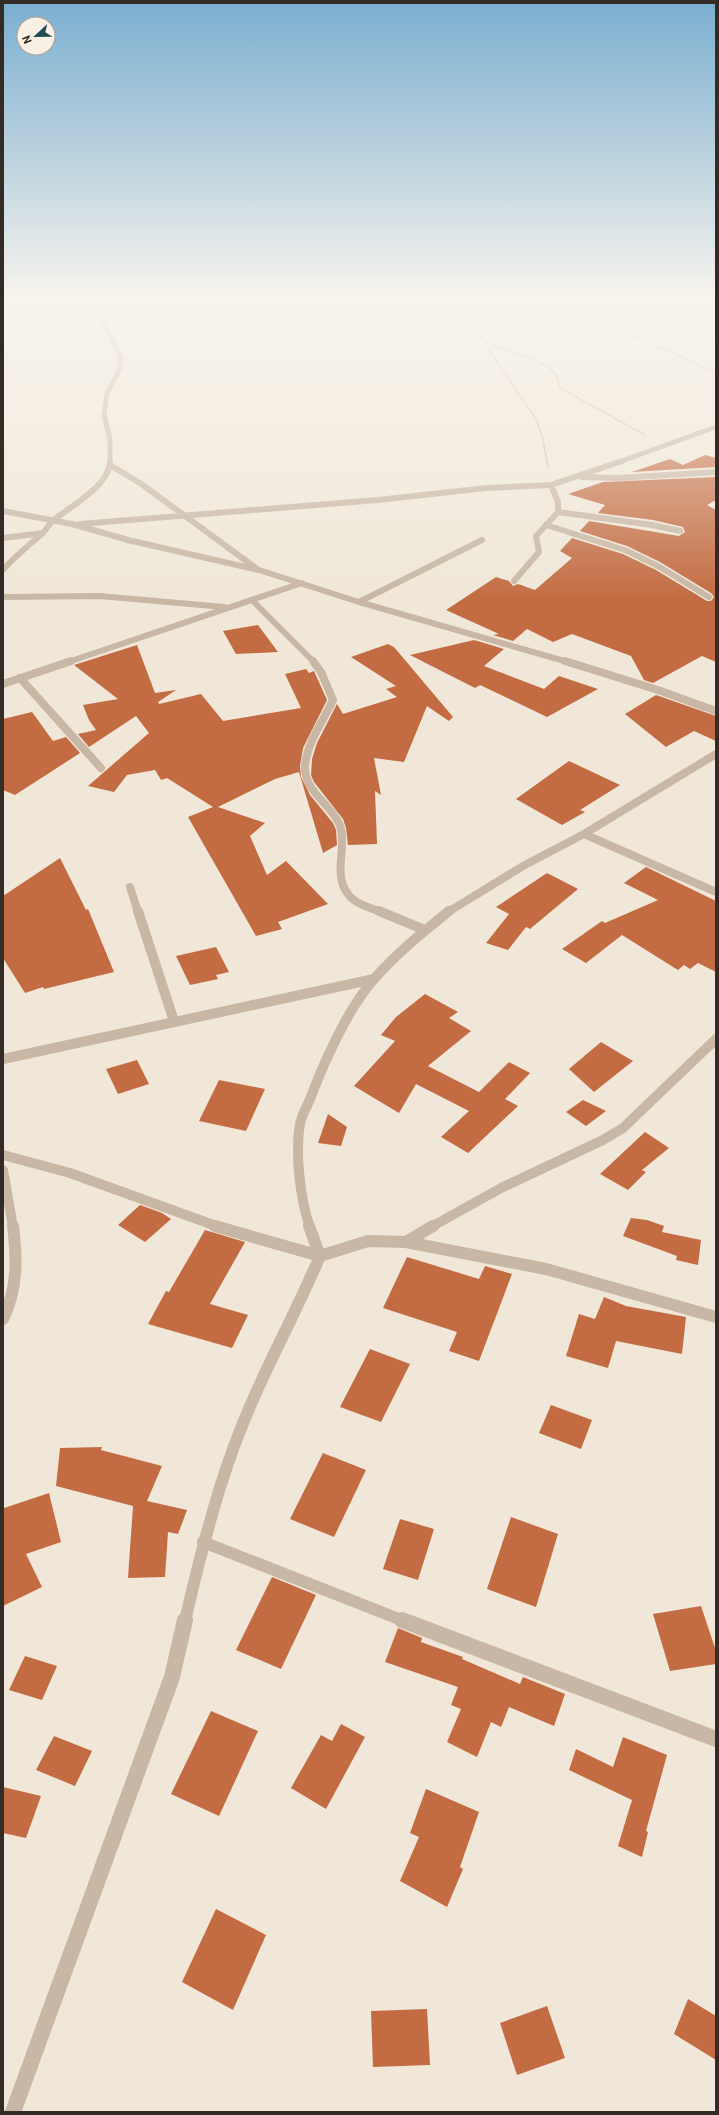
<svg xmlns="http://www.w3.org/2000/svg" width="719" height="2115" font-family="Roboto,sans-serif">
  <rect width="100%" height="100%" fill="#f0e7d8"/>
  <!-- building -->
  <g fill="#c36c43">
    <polygon points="705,455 716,458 716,467 632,472 670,459 683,465"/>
    <polygon points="716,477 716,500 707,505 716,510 716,662 702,656 653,683 644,680 631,656 572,634 553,642 527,629 513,641 493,635 499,634 446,610 496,577 509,581 513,586 518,584 535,590 572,558 560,551 572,538 623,554 656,570 707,601 711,601 714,597 711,593 660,562 627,546 580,531 589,521 679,536 685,532 683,527 653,520 598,513 605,505 568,494 603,482"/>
    <polygon points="258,625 278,652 236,654 223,631"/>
    <polygon points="474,640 504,649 484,666 544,689 559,676 598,689 547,717 480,685 475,688 410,655"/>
    <polygon points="388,644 394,647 453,717 449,721 427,706 404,762 374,758 381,795 375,791 377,844 348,845 346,828 343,819 314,782 311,775 312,759 317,743 337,704 343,714 397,697 386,689 396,686 351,657"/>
    <polygon points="137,645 155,693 176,690 158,702 159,704 201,694 223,721 301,708 285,674 306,669 309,673 314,671 327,700 303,748 300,766 301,777 310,795 333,823 336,830 337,845 323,853 299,772 275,779 218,807 265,823 250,836 267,875 286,861 328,904 278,922 282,929 256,936 188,817 213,807 167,778 161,780 155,770 127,775 114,792 88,786 149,733 136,716 89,747 78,734 96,730 89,720 83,705 118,699 74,665"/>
    <polygon points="656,695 716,716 716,741 694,731 666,747 625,714"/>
    <polygon points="32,712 53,741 66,737 80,753 15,795 3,790 3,719"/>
    <polygon points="569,761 620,785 580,810 585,812 562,825 516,799"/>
    <polygon points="60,858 86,910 88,909 114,972 44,989 43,987 25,993 3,958 3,896"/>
    <polygon points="646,867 716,901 716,972 698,963 690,969 684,965 678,970 622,935 586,963 562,949 602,921 605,923 658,900 624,883"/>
    <polygon points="547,873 578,889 530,929 526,927 508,950 486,943 509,914 496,907"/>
    <polygon points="216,947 229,972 216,975 218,979 190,985 176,956"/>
    <polygon points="425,994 458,1012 449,1018 471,1031 428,1066 479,1092 509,1062 530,1073 505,1099 518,1106 468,1153 441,1137 469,1111 416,1084 399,1113 354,1086 395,1041 381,1035 396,1017"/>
    <polygon points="601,1042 633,1061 594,1092 569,1069"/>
    <polygon points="137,1060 149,1084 118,1094 106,1069"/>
    <polygon points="219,1080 265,1089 246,1131 199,1121"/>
    <polygon points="583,1100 606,1111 586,1126 566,1112"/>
    <polygon points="328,1114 347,1127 341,1146 318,1143"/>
    <polygon points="645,1132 669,1148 642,1170 646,1172 628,1190 600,1174"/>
    <polygon points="140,1205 162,1213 171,1219 145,1242 118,1225"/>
    <polygon points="631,1218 647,1220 664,1226 662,1232 701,1240 698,1265 676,1260 677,1256 623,1236"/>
    <polygon points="205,1230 245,1242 210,1304 248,1315 232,1348 148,1324 166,1291 169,1292"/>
    <polygon points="407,1257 479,1279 485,1266 512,1274 479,1361 449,1351 457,1332 383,1308"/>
    <polygon points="604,1297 626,1306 686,1317 682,1354 616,1341 608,1368 566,1356 579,1314 595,1319"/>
    <polygon points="370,1349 410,1364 381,1422 340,1407"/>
    <polygon points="551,1405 592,1420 581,1449 539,1433"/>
    <polygon points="102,1447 101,1450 162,1466 147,1501 187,1510 178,1534 168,1532 165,1577 128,1578 133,1506 56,1486 60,1448"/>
    <polygon points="323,1453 366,1470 334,1537 290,1519"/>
    <polygon points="49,1493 61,1542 26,1554 42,1587 3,1606 3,1505 4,1508"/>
    <polygon points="511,1517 558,1534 536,1607 487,1589"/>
    <polygon points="400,1519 434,1529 418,1580 383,1569"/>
    <polygon points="272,1577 316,1595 281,1669 236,1650"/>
    <polygon points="701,1606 716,1651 716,1664 670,1671 653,1614"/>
    <polygon points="398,1628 422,1638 421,1642 463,1657 462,1659 520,1684 523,1677 565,1694 554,1726 509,1707 501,1727 491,1722 477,1757 447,1742 461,1709 451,1705 458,1687 385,1662"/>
    <polygon points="25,1656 57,1666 42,1700 9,1690"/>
    <polygon points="211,1711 258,1731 219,1816 171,1794"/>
    <polygon points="341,1724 365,1737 326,1809 291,1788 321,1735 332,1741"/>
    <polygon points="54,1736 92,1751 75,1786 36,1770"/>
    <polygon points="623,1737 667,1755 646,1831 648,1832 642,1857 618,1846 632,1800 569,1770 576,1749 613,1767"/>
    <polygon points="3,1787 41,1796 26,1838 3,1833"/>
    <polygon points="426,1789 479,1812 460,1867 463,1869 447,1907 400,1881 419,1837 410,1833"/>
    <polygon points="216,1909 266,1935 233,2010 182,1982"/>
    <polygon points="688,1999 716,2016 716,2060 674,2034"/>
    <polygon points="547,2006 565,2058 517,2075 500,2023"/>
    <polygon points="427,2009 430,2065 373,2067 371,2011"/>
  </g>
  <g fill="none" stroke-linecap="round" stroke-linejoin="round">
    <!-- path -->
    <g stroke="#b3a18f" stroke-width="1.5" stroke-dasharray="1 1" stroke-linecap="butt">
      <polyline points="450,302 471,318 489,350 536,419 543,439 548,468"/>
      <polyline points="452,304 636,337 716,372"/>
      <polyline points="485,342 548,366 557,376 560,388 645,435"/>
    </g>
    <!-- minor-far5 -->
    <g stroke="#c8b7a4" stroke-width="5">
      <polyline points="86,302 103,321 121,358 119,371 107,393 104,415 110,439 110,462"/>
      <polyline points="619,462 716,427"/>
    </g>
    <!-- minor-far4 -->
    <g stroke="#c8b7a4" stroke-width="6">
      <polyline points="110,465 140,483 256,568"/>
      <polyline points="582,477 618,478 716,472"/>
      <polyline points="3,511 72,524 128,540 259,570 359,602 568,662"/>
      <polyline points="558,512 652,525 680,531"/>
      <polyline points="80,524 378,500 486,488 551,485 622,461"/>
      <polyline points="546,525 625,550 658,566 709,597"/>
      <polyline points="3,538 43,533"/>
      <path d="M3 570C15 556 28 546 42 534 46 530 49 524 54 520 70 506 110 486 110 461"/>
      <polyline points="514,581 539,552 536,536 558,512 558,502 551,485"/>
      <polyline points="3,597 100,596 224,607"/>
      <polyline points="252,600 314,662"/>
      <polyline points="359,602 482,540"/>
      <polyline points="68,662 302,583"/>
    </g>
    <!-- minor-far3 -->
    <g stroke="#c8b7a4" stroke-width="8">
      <path d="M313 661 321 672 333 700C324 720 306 744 305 767 304 793 335 806 341 829 346 850 333 875 348 894 355 904 370 908 382 912"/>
      <polyline points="565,661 658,690 716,711"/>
      <polyline points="20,678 101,768"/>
      <polyline points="3,684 71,661"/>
      <polyline points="584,834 716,892"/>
      <polyline points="130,887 138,912"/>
      <polyline points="448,912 523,866 584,834 716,754"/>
    </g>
    <!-- minor-far2 -->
    <g stroke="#c8b7a4" stroke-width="10">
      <polyline points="138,911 174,1021"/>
      <polyline points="379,911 425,930"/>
      <polyline points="3,1059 374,979"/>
      <polyline points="3,1155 70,1173 219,1227"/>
      <polyline points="3,1170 13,1227"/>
      <path d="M310 1227C300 1200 295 1152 300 1124 301 1116 307 1107 310 1099 325 1060 347 1010 374 979 396 954 423 932 449 911"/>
      <polyline points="431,1227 501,1188 603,1140 623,1128 716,1039"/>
    </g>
    <!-- minor-far1 -->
    <g stroke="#c8b7a4" stroke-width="12">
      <polyline points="215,1226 320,1256 368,1241 406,1242 546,1269 716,1317"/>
      <polyline points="406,1242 433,1226"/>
      <path d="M3 1319C18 1288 17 1259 13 1226"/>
      <polyline points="203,1542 404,1621"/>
      <path d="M185 1621C198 1564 212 1507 232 1452 256 1384 292 1322 320 1256L309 1226"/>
    </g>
    <!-- minor -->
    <g stroke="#c8b7a4" stroke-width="16">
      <polyline points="402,1620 716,1739"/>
      <polyline points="13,2112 172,1677 185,1620"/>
    </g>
  </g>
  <!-- sky -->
  <linearGradient id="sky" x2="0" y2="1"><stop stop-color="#7baed0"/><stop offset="0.5" stop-color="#f8f4ed"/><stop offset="1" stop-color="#f8f4ed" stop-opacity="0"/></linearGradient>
  <rect width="719" height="599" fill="url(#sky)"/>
  <!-- border -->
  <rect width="719" height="2115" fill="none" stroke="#332b26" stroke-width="8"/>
  <!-- north arrow -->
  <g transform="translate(36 36) rotate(248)"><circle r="19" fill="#f8f0e4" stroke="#a9a198"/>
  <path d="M0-3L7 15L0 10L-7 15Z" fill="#1c4b53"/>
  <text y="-6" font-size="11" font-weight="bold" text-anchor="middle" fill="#332b26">N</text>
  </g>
</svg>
